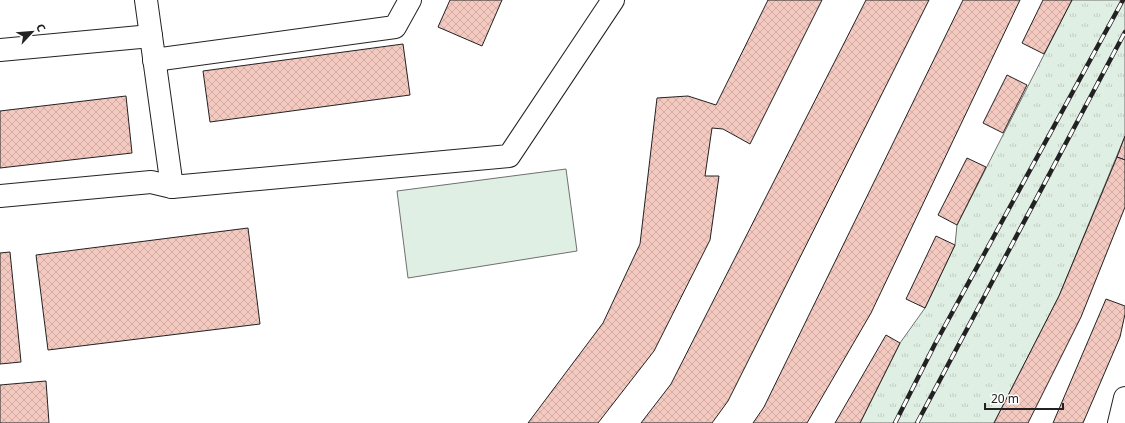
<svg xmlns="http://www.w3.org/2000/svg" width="1125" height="423" font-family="'Noto Sans',sans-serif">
  <defs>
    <pattern id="grass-tufts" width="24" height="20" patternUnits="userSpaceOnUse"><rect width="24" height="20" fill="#e0efe3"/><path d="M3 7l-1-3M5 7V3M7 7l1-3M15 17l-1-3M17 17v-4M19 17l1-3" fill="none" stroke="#c0cdc2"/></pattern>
    <pattern id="building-cross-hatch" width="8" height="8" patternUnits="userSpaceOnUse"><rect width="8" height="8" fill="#f3c9c0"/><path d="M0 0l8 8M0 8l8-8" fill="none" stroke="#d0aca5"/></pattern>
  </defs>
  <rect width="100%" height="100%" fill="#fff"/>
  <!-- grass -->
  <polygon fill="url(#grass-tufts)" stroke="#6f6f6f" points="1072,0 1125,0 1125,136 1059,296 994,423 860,423 900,343 925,308 955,245 957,225"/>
  <!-- pitch -->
  <polygon fill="#e0efe3" stroke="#6f6f6f" points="566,169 577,251 408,278 397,191"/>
  <!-- building -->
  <g fill="url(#building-cross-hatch)" stroke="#222">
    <polygon points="450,0 502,0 482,46 438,27"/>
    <polygon points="768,0 822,0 750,144 723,129 712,128 705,176 719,176 710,240 654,351 598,423 528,423 603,323 640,244 657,98 688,96 716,105"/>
    <polygon points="866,0 929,0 728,401 712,423 641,423 671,384"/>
    <polygon points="963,0 1020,0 871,313 807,423 753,423 764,407"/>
    <polygon points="1043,0 1072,0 1044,54 1022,43"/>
    <polygon points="403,44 410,95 210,122 203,71"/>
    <polygon points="1007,75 1027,85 1003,133 983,123"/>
    <polygon points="126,96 132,153 0,168 0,111"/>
    <polygon points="1125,136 1125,160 1117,157"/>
    <polygon points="1117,157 1125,160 1125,207 1081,317 1028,423 994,423 1059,296"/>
    <polygon points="967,158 986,167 957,225 938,215"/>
    <polygon points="248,228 260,324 48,350 36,255"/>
    <polygon points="936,236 955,245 925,308 906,299"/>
    <polygon points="10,252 21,362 0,364 0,253"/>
    <polygon points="1106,299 1125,306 1125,314 1120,337 1083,423 1053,423"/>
    <polygon points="886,335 900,343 860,423 835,423"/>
    <polygon points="46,381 49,423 0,423 0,385"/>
  </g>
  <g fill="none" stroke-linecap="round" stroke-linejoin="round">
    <defs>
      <g id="minor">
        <polyline points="0,50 151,36"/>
        <polyline points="154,60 395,27 410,0"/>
        <polyline points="172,187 509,156 613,0"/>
        <polyline points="0,196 151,182 172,187 146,0"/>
      </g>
      <polyline id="major" points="1119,423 1125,398"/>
    </defs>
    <!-- minor casing -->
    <use href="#minor" stroke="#222" stroke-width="24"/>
    <!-- major casing -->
    <use href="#major" stroke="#222" stroke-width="24"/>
    <!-- minor -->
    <use href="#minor" stroke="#fff" stroke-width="22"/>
    <!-- major -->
    <use href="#major" stroke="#fff" stroke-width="22"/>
    <defs>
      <g id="rail">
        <polyline points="895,423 935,344 1123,0"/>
        <polyline points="917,423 1125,32"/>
      </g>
    </defs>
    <!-- rail casing -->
    <use href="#rail" stroke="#222" stroke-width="4.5"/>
    <!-- rail -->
    <use href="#rail" stroke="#fff" stroke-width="3" stroke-dasharray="9" stroke-linecap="butt"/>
  </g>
  <!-- north arrow -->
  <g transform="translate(32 32) rotate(64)" stroke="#ffffff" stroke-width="3" paint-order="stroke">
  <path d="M0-3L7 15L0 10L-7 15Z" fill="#222222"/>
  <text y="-6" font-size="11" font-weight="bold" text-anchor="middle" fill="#222222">С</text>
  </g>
  <!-- scale -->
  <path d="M985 403v6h78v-6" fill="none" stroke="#222222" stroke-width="2"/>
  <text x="991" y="403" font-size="12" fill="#222222" stroke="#ffffff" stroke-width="3" paint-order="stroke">20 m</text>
</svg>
